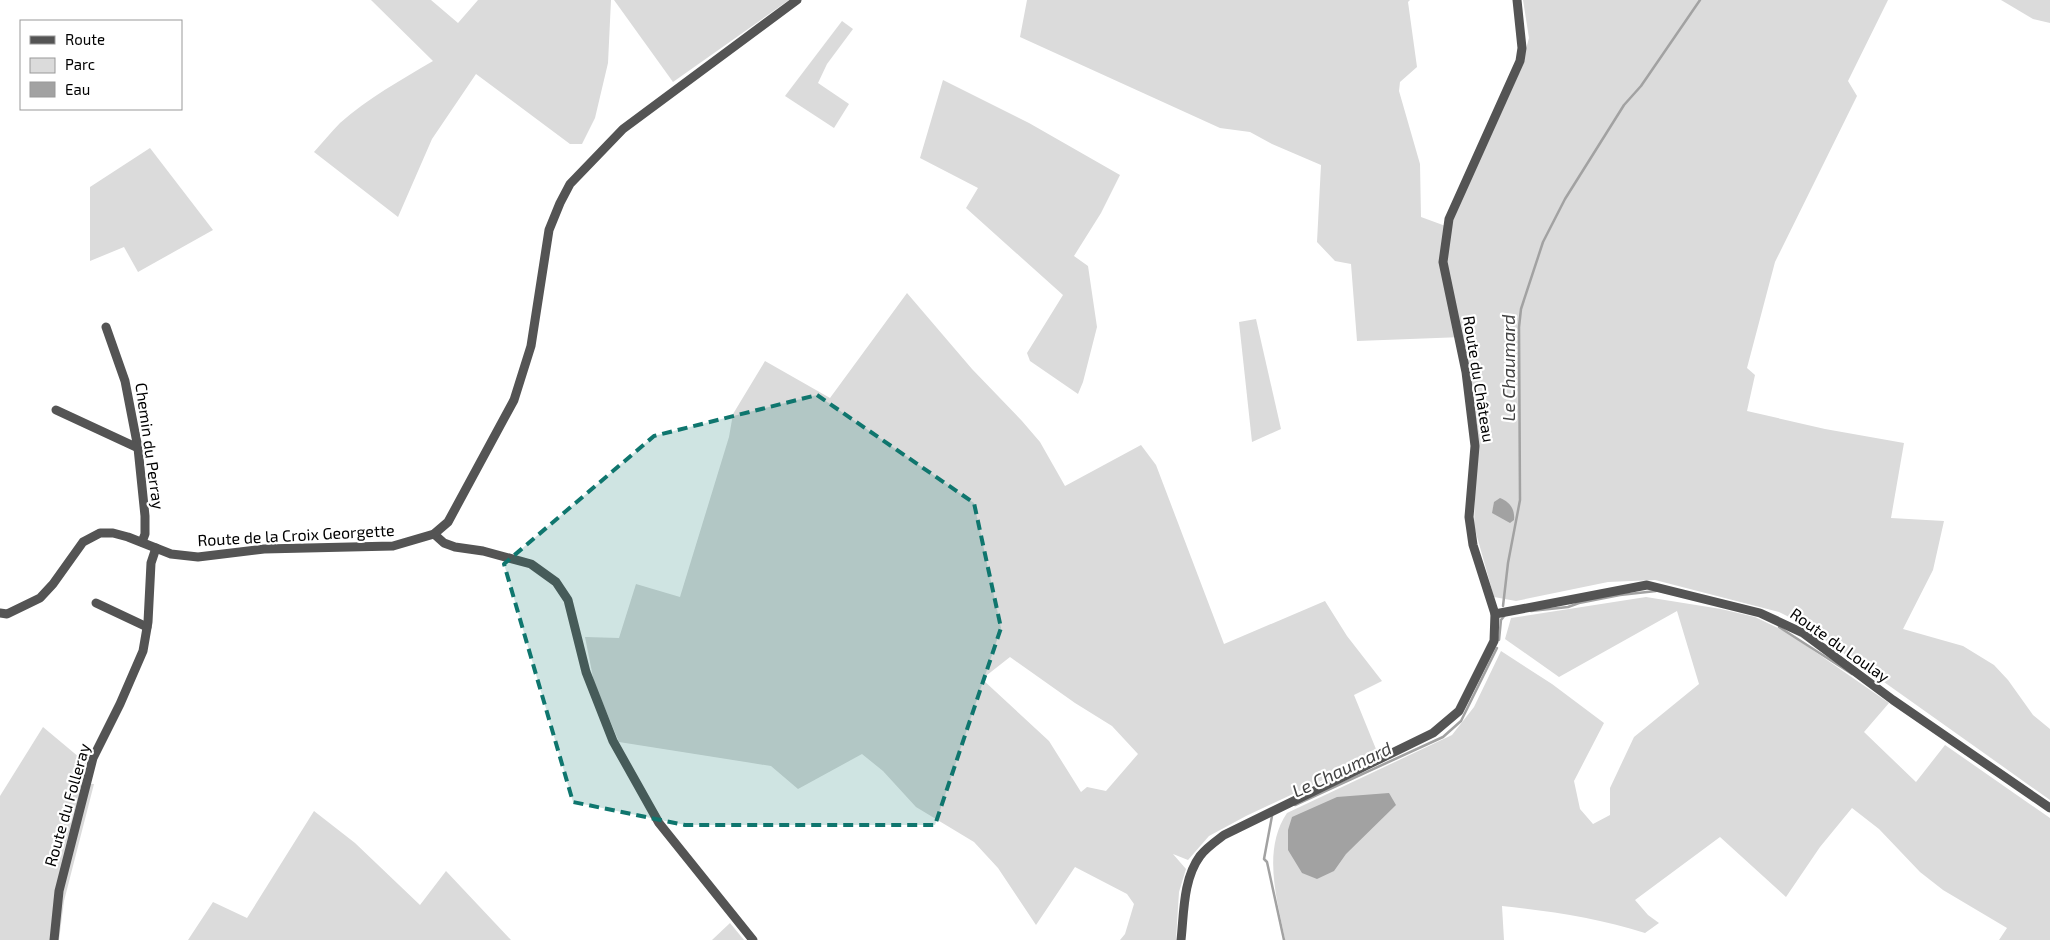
<svg xmlns="http://www.w3.org/2000/svg" width="2050" height="940" font-family="'Exo 2',sans-serif">
  <rect width="100%" height="100%" fill="#fff"/>
  <!-- green -->
  <g fill="#dbdbdb" fill-rule="evenodd">
    <path d="M371 0H431L458 23 478 0H611L608 63 595 118 582 144H570L476 74 432 139 398 217 314 152C323 142 331 132 340 123 368 98 401 80 433 61Z"/>
    <polygon points="614,0 789,0 673,82"/>
    <polygon points="1027,0 1410,0 1408,2 1417,67 1400,82 1399,91 1420,164 1421,217 1451,228 1453,218 1520,71 1529,38 1523,0 1888,0 1848,81 1857,96 1775,262 1747,368 1755,375 1747,411 1825,429 1904,443 1891,518 1944,521 1933,570 1903,629 1963,646 1994,665 2008,680 2033,715 2050,729 2050,800 1801,623 1779,612 1655,580 1608,582 1516,601 1494,597 1474,526 1477,427 1463,337 1357,341 1351,264 1335,261 1317,242 1321,165 1272,144 1250,132 1220,128 1020,37"/>
    <polygon points="2001,0 2050,0 2050,23 2033,19"/>
    <polygon points="842,21 853,29 827,64 818,83 849,104 834,128 785,96"/>
    <polygon points="943,80 1029,123 1120,175 1101,213 1074,256 1088,266 1097,327 1083,382 1078,394 1030,361 1027,353 1063,295 966,208 978,188 920,158"/>
    <polygon points="150,148 213,230 138,272 124,247 90,261 90,187"/>
    <path d="M907 293 972 369 1022 421 1040 442 1065 486 1141 445 1156 465 1224 644 1325 601 1347 636 1382 681 1354 695 1378 754 1246 816 1209 836 1188 860 1173 854 1186 869 1179 892 1176 940H1120L1125 934 1134 904 1127 894 1075 867 1036 925 998 868 974 842 916 807 883 771 862 754 798 789 771 766 619 742 594 682 585 637 619 638 636 584 680 597 729 437 733 414 765 361 830 398ZM1010 657 1075 703 1112 726 1138 754 1106 791 1087 787 1081 792 1049 741 982 679Z"/>
    <polygon points="1256,319 1281,429 1252,442 1239,322"/>
    <path d="M1646 597 1721 609 1755 617 1788 633 1889 703 1864 732 1916 782 1945 745 2050 818V940H1999L2007 928 1943 890 1920 872 1879 829 1852 808 1820 847 1786 897 1720 837 1635 900 1648 915 1659 923 1645 933C1598 918 1551 911 1502 906L1504 940H1282L1285 939C1277 899 1262 850 1287 813L1452 735 1474 707 1501 651 1552 684 1604 723 1574 781 1580 809 1593 824 1610 815V788L1634 737 1699 684 1677 611 1559 677 1505 639 1511 618Z"/>
    <polygon points="43,727 86,763 82,783 94,784 64,901 59,940 0,940 0,796"/>
    <polygon points="314,811 355,843 420,905 446,871 511,940 188,940 213,902 247,918"/>
    <polygon points="730,923 744,940 712,940"/>
  </g>
  <!-- water -->
  <g fill="#a2a2a2">
    <path d="M1500 498C1510 502 1515 509 1514 520L1510 523 1492 513 1494 502Z"/>
    <polygon points="1389,793 1396,805 1346,854 1334,871 1317,879 1302,873 1288,850 1288,830 1292,817 1337,797"/>
  </g>
  <g fill="none" stroke-linecap="round" stroke-linejoin="round">
    <!-- stream -->
    <g stroke="#a2a2a2" stroke-width="2.5">
      <polyline points="1503,606 1508,563 1520,500 1519,327 1521,309 1543,242 1565,199 1624,105 1641,86 1700,0"/>
      <polyline points="1531,611 1568,607 1579,603 1620,595 1656,591"/>
      <polyline points="1779,627 1852,674"/>
      <polyline points="1499,640 1501,620 1505,615"/>
      <polyline points="1295,805 1443,737 1461,721 1497,648"/>
      <polyline points="1272,816 1264,859 1267,862 1284,940"/>
    </g>
    <!-- minor -->
    <g stroke="#545454" stroke-width="9">
      <polyline points="106,327 125,381 138,448 145,516 145,534 142,542"/>
      <polyline points="56,410 138,448"/>
      <polyline points="434,534 444,543 455,547 483,551 531,564 556,582 568,600 586,672 613,741 659,823 753,940"/>
      <polyline points="96,603 147,627"/>
      <polyline points="0,613 7,614 40,598 53,584 83,542 100,533 113,533 128,537 171,554 198,557 264,549 393,546 434,534 448,522 514,400 531,346 549,230 560,203 570,184 623,129 797,0"/>
      <polyline points="1495,614 1647,585 1760,613 1803,633 1893,700 2050,808"/>
      <polyline points="54,940 59,891 93,758 120,704 143,651 148,622 151,563 156,548"/>
      <path d="M1181 940C1184 913 1183 879 1200 856 1206 848 1216 841 1224 835L1433 733 1459 711 1494 641 1495 614 1473 545 1469 517 1475 446 1466 372 1443 262 1449 219 1520 61 1522 48 1517 0"/>
    </g>
  </g>
  <!-- marked area -->
  <path fill="#0f766e" fill-opacity="0.2" stroke="#0f766e" stroke-width="4" stroke-dasharray="10 6" stroke-linejoin="round" d="M817 395 974 503 1001 628 935 825H685L573 802 504 564 654 436Z"/>
  <g text-anchor="middle" stroke-width="4.5" stroke-linejoin="round" paint-order="stroke">
    <!-- street labels -->
    <g font-size="16" fill="#000" stroke="#fff">
      <text transform="translate(1479 379) rotate(81)" y="6">Route du Château</text>
      <text transform="translate(150 446) rotate(82)" y="6">Chemin du Perray</text>
      <text transform="translate(296 535) rotate(-3)" y="6">Route de la Croix Georgette</text>
      <text transform="translate(1840 645) rotate(35)" y="6">Route du Loulay</text>
      <text transform="translate(67 805) rotate(-74)" y="6">Route du Folleray</text>
    </g>
    <!-- water labels -->
    <g font-size="18" font-style="italic" fill="#434343" stroke="#fff">
      <text transform="translate(1509 368) rotate(-90)" y="6">Le Chaumard</text>
      <text transform="translate(1342 770) rotate(-25)" y="6">Le Chaumard</text>
    </g>
  </g>
  <!-- legend -->
  <rect x="20" y="20" width="162" height="90" fill="#ffffff" stroke="#999999"/>
  <rect x="30" y="36" width="25" height="8" fill="#545454" stroke="#999999"/>
  <text x="65" y="45" font-size="15" fill="#000000">Route</text>
  <rect x="30" y="58" width="25" height="15" fill="#dbdbdb" stroke="#999999"/>
  <text x="65" y="70" font-size="15" fill="#000000">Parc</text>
  <rect x="30" y="82" width="25" height="15" fill="#a2a2a2" stroke="#999999"/>
  <text x="65" y="95" font-size="15" fill="#000000">Eau</text>
</svg>
